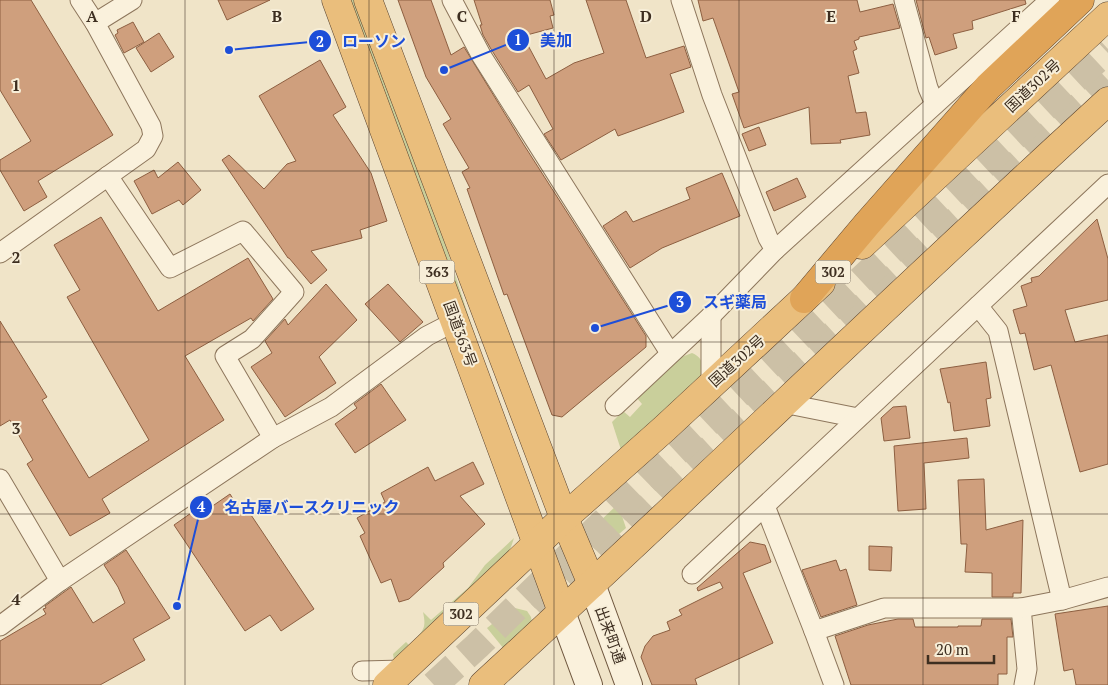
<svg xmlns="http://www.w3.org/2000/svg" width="1108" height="685" font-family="'PT Serif','Noto Sans JP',serif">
  <rect width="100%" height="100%" fill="#f0e4c8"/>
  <!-- green -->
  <g fill="#c9cf9b">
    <polygon points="347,0 356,0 434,209 480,352"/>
    <path d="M692 353C705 358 703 369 702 381L623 456 612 422 623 411 630 417 642 404 637 398 679 358Z"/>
    <path d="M618 504 626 528 611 541C601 543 596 538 595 528L597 524Z"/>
    <path d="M514 538C509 555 501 570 489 583L407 660 396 662 394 660 393 654 406 642 411 647 421 639 418 636C426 628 425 622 423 612L431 620 468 588 485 565Z"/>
    <polygon points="515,608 527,611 531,617 533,627 508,654 487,628 506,613"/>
  </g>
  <!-- building -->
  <g fill="#cf9f7d" stroke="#8d5f41">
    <polygon points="0,0 31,0 113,135 38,181 47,197 24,211 0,170 0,160 31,141 0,90"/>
    <polygon points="218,0 270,0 227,20"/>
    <polygon points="398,0 431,0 451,55 464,47 524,145 646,336 646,347 562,417 552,415 507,294 504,295 467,189 470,188 462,172 469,168 443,124 451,119 426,77"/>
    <polygon points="474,0 550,0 554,15 550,16 553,28 523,36 546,79 574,63 604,53 586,0 626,0 646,58 684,46 691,67 670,74 684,112 618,136 615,129 561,160 544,134 553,129 529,85 518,92 491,49 483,35 480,25 482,25"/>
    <polygon points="698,0 857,0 860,12 893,4 900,28 859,37 859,39 854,41 857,49 853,51 859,73 848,76 856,113 866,112 870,135 840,140 841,143 811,144 809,107 744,128 732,94 739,92 713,18 703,21"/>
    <polygon points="916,0 1025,0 1026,4 972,21 973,29 953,34 957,48 935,55 929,37 926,38"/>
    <polygon points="133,22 144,42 124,53 115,35 118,33 117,30"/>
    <polygon points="159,33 174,57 151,72 136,48"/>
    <polygon points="320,60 346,107 333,115 371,173 387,221 360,230 362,238 311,251 327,270 311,284 289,258 288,258 222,160 229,155 264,189 287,164 296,161 259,96"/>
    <polygon points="759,127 766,145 749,151 742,134"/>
    <polygon points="178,162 201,190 183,205 179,200 152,214 134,181 154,170 158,178"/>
    <polygon points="722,173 740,216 662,248 630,268 603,226 626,211 633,222 690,199 686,188"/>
    <polygon points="797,178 806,197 774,211 766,192"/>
    <polygon points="101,217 158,311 248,258 273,299 253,321 251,318 185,356 224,420 102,499 110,513 70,536 27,464 33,460 10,420 0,426 0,321 47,397 42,400 89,478 149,440 67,297 80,290 54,245"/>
    <polygon points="1097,219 1108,259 1108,300 1065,310 1075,342 1108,335 1108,464 1080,472 1051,365 1034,370 1025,333 1020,334 1013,310 1027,306 1021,286 1032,282 1031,278 1039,276"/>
    <polygon points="326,284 357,320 319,357 336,383 285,417 251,367 272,353 265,341 285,319 288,325"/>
    <polygon points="388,284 423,322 400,342 365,304"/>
    <polygon points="986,362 991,398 986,399 990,426 954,431 950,402 948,403 940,369"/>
    <polygon points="381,384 406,420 355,453 335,424 357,408 354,404"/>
    <polygon points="906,406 910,438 884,441 881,418 893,407"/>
    <polygon points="967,438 969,458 924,463 926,509 898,511 894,446"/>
    <polygon points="473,462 484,484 460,496 485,524 443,563 444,567 409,599 399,602 391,579 381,583 360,536 365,533 357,518 385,502 381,493 428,467 435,481"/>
    <polygon points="984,479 986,530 1023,520 1021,593 1013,593 1013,597 992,597 992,573 965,572 967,544 961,544 958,480"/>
    <polygon points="230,494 240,510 245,506 314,609 281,631 270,615 245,631 174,525 194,511 198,516"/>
    <polygon points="750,542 765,545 771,562 743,573 773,643 695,679 697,685 652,685 641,657 645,646 653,636 670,630 667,622 682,615 679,610 723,588 720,582 698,591 697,588"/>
    <polygon points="869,546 892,547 891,571 869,570"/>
    <polygon points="126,550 170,618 133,639 145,660 100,685 0,685 0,641 46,614 43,609 46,608 45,606 71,587 93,623 125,603 118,587 104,565"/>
    <polygon points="836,560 840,571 846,569 857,605 821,617 802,570"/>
    <polygon points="1108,606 1108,685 1076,685 1073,669 1064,671 1055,614"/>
    <polygon points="898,619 913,619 915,627 958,627 958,626 981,626 982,619 1011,619 1013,637 1007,637 1007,674 998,674 998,685 851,685 835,636 868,625"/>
  </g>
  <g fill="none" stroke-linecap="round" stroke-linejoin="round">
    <!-- motorway-tunnel -->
    <g stroke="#ccc0a6" stroke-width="28" stroke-dasharray="28 14" stroke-linecap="butt">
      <polyline points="541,614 666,490 1108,80"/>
      <polyline points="434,685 477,646 651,476 1108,49"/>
    </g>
    <defs>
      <g id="minor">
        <polyline points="452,0 481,55 670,353"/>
        <polyline points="681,0 712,95 768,238 775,250"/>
        <polyline points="904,0 928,88 935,104"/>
        <polyline points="95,23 132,0"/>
        <polyline points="108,176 170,268 243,231 294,292 252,339 225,356 273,438"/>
        <polyline points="0,253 146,149 153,136 151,126 95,23 80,0"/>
        <polyline points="978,306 998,331 1062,600"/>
        <polyline points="711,316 711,385"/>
        <polyline points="783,403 858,418"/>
        <polyline points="615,406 711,316 775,250 1050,0"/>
        <polyline points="0,479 60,581"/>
        <polyline points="765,506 814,631 834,685"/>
        <polyline points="692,574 1108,184"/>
        <polyline points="1021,608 1027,669 1024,685"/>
        <polyline points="0,626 60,581 273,438 331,407 427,336 456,321"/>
        <polyline points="814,631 884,608 1021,608 1062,600 1108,587"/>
        <polyline points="362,671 403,670"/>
      </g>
      <g id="secondary">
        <polyline points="592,584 629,685"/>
        <polyline points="562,612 589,685"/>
      </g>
      <g id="trunk">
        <polyline points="336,0 562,612"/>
        <polyline points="368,0 564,518 592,584"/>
        <polyline points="862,245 1108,16"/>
        <polyline points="387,685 564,518 665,428 821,283"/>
        <path d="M483 685C693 492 897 294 1108 101"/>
      </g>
      <polyline id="motorway" points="804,299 867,224 988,87 1080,0"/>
    </defs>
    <!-- minor casing -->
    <use href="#minor" stroke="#8d765c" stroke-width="21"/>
    <!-- secondary casing -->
    <use href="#secondary" stroke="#6f573f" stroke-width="28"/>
    <!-- trunk casing -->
    <use href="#trunk" stroke="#5b4430" stroke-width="29"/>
    <!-- motorway casing -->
    <use href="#motorway" stroke="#5b4430" stroke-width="29"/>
    <!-- minor -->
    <use href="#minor" stroke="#faf1dc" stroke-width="19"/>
    <!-- secondary -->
    <use href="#secondary" stroke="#faf1dc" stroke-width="26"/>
    <!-- trunk -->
    <use href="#trunk" stroke="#eabe7c" stroke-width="28"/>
    <!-- motorway -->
    <use href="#motorway" stroke="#e0a458" stroke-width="28"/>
  </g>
  <!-- grid -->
  <path fill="none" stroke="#3d2e20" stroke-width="1" stroke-opacity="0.55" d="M185 0V685M369 0V685M554 0V685M739 0V685M923 0V685M0 171H1108M0 342H1108M0 514H1108"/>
  <g text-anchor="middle" stroke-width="4" stroke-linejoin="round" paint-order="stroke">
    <!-- shield labels -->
    <g fill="#f7eed8" stroke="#756857" stroke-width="1">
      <rect x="419.5" y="260.5" width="35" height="23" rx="4"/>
      <rect x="815.5" y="260.5" width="35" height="23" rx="4"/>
      <rect x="443.5" y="602.5" width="35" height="23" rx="4"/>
    </g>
    <g font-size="14" font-weight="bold" fill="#3d2e20">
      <text x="437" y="277">363</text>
      <text x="833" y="277">302</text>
      <text x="461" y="619">302</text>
    </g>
    <!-- street labels -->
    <g font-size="15" fill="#3d2e20" stroke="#f7eed8">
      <text transform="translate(1033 86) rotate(-43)" y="5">国道302号</text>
      <text transform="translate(460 334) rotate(70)" y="5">国道363号</text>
      <text transform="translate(737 361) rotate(-42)" y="5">国道302号</text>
      <text transform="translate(610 635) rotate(70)" y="5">出来町通</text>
    </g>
  </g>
  <g font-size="16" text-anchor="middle" font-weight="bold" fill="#3d2e20" stroke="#f7eed8" stroke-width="4" stroke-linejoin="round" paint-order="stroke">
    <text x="92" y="22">A</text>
    <text x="277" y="22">B</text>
    <text x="462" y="22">C</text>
    <text x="646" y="22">D</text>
    <text x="831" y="22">E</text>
    <text x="1016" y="22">F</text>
    <text x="16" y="91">1</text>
    <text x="16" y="263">2</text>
    <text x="16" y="434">3</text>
    <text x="16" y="605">4</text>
  </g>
  <!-- callouts -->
  <path fill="none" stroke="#1d4ed8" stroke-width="2" d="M444 70L518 40M229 50L320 41M595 328L680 302M177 606L201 507"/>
  <g fill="#1d4ed8" stroke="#f7eed8" stroke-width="2">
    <circle cx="444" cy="70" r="5"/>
    <circle cx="229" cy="50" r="5"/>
    <circle cx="595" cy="328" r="5"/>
    <circle cx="177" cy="606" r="5"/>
    <circle cx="518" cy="40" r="12"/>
    <circle cx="320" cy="41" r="12"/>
    <circle cx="680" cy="302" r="12"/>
    <circle cx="201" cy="507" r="12"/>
  </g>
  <g font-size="15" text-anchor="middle" font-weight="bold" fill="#fff">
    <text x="518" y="45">1</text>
    <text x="320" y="47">2</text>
    <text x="680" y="307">3</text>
    <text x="201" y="512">4</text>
  </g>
  <g font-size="16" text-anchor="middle" font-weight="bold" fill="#1d4ed8" stroke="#f7eed8" stroke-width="4" stroke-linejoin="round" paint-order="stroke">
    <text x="556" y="46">美加</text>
    <text x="374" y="47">ローソン</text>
    <text x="735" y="308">スギ薬局</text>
    <text x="312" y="513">名古屋バースクリニック</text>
  </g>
  <!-- scale -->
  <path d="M928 655v8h66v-8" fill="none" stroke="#3d2e20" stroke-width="2.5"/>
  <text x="936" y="655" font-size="15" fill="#3d2e20" stroke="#f7eed8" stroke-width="4" paint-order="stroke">20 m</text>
</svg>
